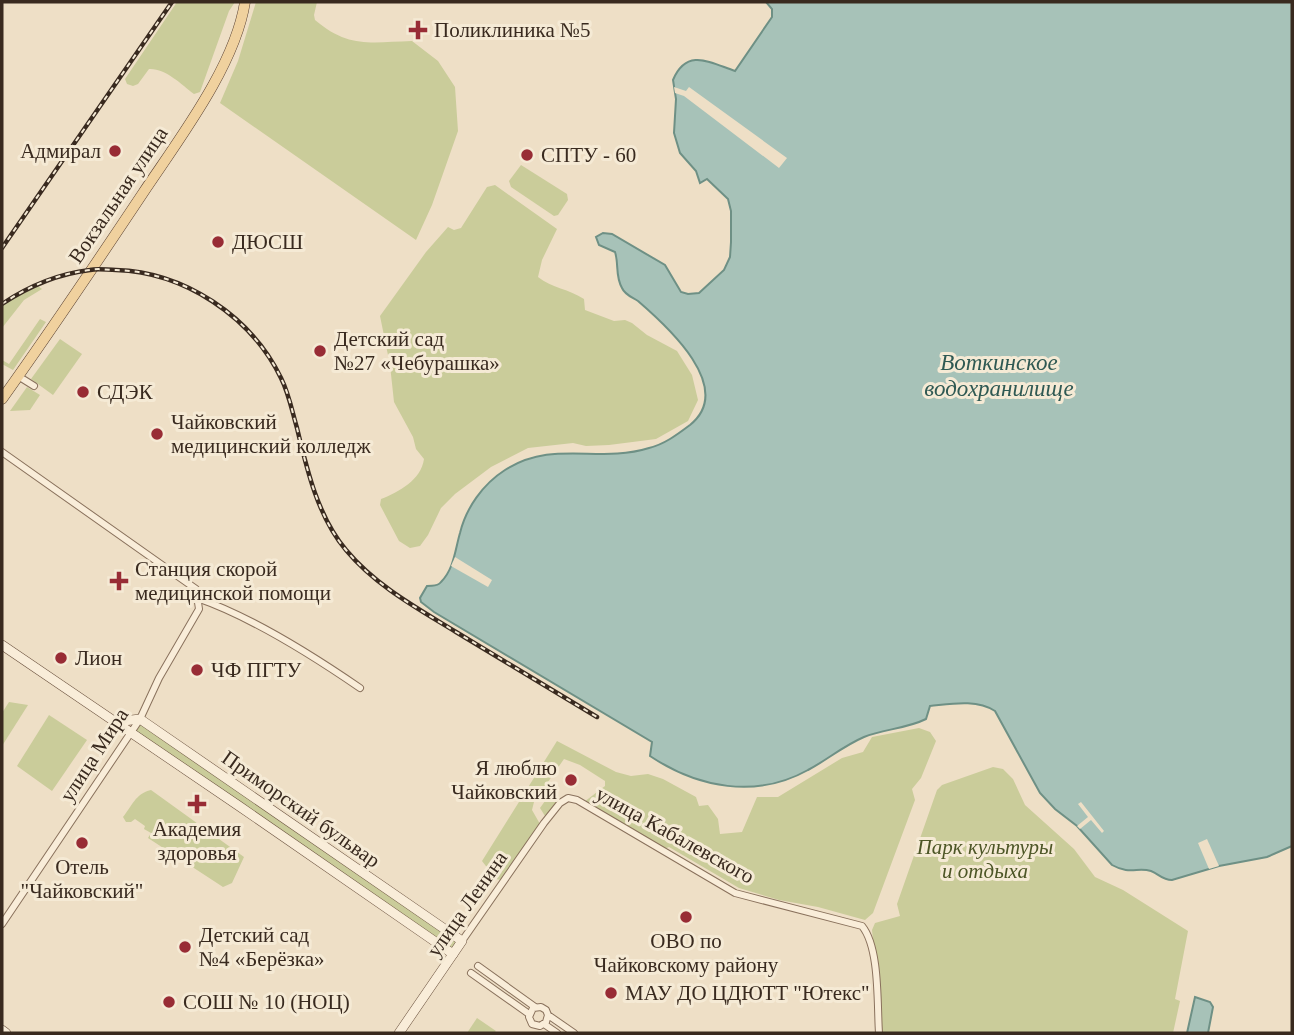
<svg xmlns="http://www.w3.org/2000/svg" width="1294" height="1035" font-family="Georgia,serif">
  <rect width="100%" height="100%" fill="#eedfc6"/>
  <!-- green -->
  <g fill="#cacc9a">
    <path d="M177 2H235L229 11 200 92 194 94C181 84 165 68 149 69L138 84 133 86 127 84 125 79Z"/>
    <path d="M256 2H317L314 15 315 20C349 49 372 42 412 41L438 61 455 87 458 131 432 205 416 240 220 103 238 61Z"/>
    <polygon points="521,165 567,194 568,200 558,215 554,216 511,187 509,181"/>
    <path d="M495 185 557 229 542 260 538 277C552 288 569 289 584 299L585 310 614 321 625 320 632 323 647 335 677 351 692 375 698 400 688 421 656 439 609 445 586 446 573 443 528 448 491 467 455 494 441 508 428 535 420 546 410 548 399 541 380 505 381 499C399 492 421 480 424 459L416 449 413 437 394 402 390 365 380 316 426 252 448 227 454 230 461 228 487 187Z"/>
    <polygon points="38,286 42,289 24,300 2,328 2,306 22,293"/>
    <polygon points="40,319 46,322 13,370 2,364 2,360 9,364"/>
    <polygon points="60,339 82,354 53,395 31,379"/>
    <polygon points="27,387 40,395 30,410 10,411"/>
    <polygon points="9,702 28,705 2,746 2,713"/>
    <polygon points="49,715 87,740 52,791 17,766"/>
    <polygon points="140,719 462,941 453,954 131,733"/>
    <polygon points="919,728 930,732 936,741 921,778 912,789 915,800 873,913 865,920 818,907 779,900 739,888 669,847 664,849 584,802 605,786 605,781 580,765 564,759 534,802 532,810 540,824 501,880 496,879 482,861 557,741 616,772 631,776 648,774 663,779 696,797 699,806 708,805 718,819 720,834 742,832 757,797 778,797 842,758 863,752 872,737"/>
    <polygon points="993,767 1003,769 1013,779 1025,805 1074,849 1095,877 1123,890 1188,931 1175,999 1180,1001 1173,1033 882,1033 872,930 875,923 900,916 897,904 937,790 942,785"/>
    <path d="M151 790 244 857 232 883 223 887 148 838 151 833 144 829 145 826 135 819 131 822H126L123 817C132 806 135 794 151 790Z"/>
    <polygon points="550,794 557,794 559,798 549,814 545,816 540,808"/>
    <polygon points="477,1018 496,1031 494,1033 467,1033"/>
  </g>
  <!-- water -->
  <g fill="#a7c2b8" stroke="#6e9085" stroke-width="2">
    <path d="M766 2H1292V846L1267 857 1219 866 1172 880C1162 880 1159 874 1151 871 1137 867 1130 875 1112 865L1077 826 1055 809 1040 793 995 711C976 699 951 704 930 706L926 719C906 729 883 729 864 737 843 746 827 760 808 770 756 799 698 788 650 756L652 742 434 612 421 602 420 598 427 586C433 585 437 587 441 582 454 569 455 550 460 533 466 508 483 484 505 470 554 439 598 464 649 448 665 444 678 434 690 425 736 388 667 326 638 301 632 297 625 295 622 288 615 276 619 264 615 252L599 245 596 237 603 233 612 234 665 265 681 292 688 294 699 293 724 270 730 257 731 242V211L728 199 707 179 700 183 696 171 680 153 674 133 676 99 673 80C687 47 711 63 735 71L772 17V9Z"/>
    <polygon points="1195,997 1210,1002 1213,1007 1208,1033 1187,1033"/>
  </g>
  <!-- pier -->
  <g fill="#eedfc6">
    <polygon points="674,87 686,91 689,87 787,158 779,168 684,96 675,93"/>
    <polygon points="455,557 492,580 488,587 451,566"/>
    <polygon points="1081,802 1104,831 1102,833 1091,820 1080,829 1077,826 1088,817 1078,804"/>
    <polygon points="1207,839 1219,866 1209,869 1198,843"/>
  </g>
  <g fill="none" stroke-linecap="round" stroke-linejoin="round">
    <defs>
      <g id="street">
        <polyline points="18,376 34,386"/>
        <polyline points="2,452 196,589 199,609 159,678 140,719 2,924"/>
        <path d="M197 598C252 617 312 655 360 688"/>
        <path d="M462 941 544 823 560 803 568 798 577 800 735 893 862 926C880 948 877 1005 879 1033"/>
        <polyline points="478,966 535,1007"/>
        <polyline points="471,973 529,1014"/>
        <polyline points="548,1015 546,1022 540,1026 532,1024 529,1017 533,1008 541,1007 546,1010 548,1015 574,1033"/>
        <polyline points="544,1024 557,1033"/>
      </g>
      <g id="secondary">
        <polyline points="2,645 239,806 453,954"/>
        <polyline points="115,722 140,719 462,941 399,1033"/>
        <polyline points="2,1030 6,1033"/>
      </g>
      <path id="primary" d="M2 399C50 332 97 262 143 193 179 139 235 66 245 2"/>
    </defs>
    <!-- street casing -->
    <use href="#street" stroke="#89715c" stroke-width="8"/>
    <!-- secondary casing -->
    <use href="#secondary" stroke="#6b523f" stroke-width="10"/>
    <!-- primary casing -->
    <use href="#primary" stroke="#573f30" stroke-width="11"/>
    <!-- street -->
    <use href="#street" stroke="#f9edd9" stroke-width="6"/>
    <!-- secondary -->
    <use href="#secondary" stroke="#f9edd9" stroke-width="9"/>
    <!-- primary -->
    <use href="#primary" stroke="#f0d19e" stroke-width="10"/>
    <defs>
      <g id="rail">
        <polyline points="2,248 172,2"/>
        <path d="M2 304C29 286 57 274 90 270 98 268 107 270 116 270 184 272 251 316 281 378 289 394 292 411 297 428 307 470 318 517 346 550 376 586 417 608 456 632 503 660 550 689 597 717"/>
      </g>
    </defs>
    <!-- rail casing -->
    <use href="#rail" stroke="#392a1f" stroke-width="4.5"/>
    <!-- rail -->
    <use href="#rail" stroke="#f5ead5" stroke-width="2" stroke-dasharray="5" stroke-linecap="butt"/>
  </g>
  <!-- markers -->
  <g fill="#982c35" stroke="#f5ead5" stroke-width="2.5">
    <path d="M414.5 19.5h7v7h7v7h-7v7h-7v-7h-7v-7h7z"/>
    <circle cx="115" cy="151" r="7"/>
    <circle cx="527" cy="155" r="7"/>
    <circle cx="218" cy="242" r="7"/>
    <circle cx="320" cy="351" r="7"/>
    <circle cx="83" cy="392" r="7"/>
    <circle cx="157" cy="434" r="7"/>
    <path d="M115.5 570.5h7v7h7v7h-7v7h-7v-7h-7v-7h7z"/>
    <circle cx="61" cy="658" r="7"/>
    <circle cx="197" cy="670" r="7"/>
    <circle cx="571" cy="780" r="7"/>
    <path d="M193.5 793.5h7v7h7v7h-7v7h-7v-7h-7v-7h7z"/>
    <circle cx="82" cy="843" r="7"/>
    <circle cx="686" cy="917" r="7"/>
    <circle cx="185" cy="947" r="7"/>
    <circle cx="611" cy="993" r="7"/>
    <circle cx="169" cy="1002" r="7"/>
  </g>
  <g text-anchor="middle" stroke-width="6" stroke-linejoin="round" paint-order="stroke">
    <!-- poi labels -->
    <g font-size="21" fill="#392a1f" stroke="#f5ead5" text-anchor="start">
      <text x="434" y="37">Поликлиника №5</text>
      <text x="101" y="158" text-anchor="end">Адмирал</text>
      <text x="541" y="162">СПТУ - 60</text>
      <text x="232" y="249">ДЮСШ</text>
      <text x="334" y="346">Детский сад<tspan x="334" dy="24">№27 «Чебурашка»</tspan></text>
      <text x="97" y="399">СДЭК</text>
      <text x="171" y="429">Чайковский<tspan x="171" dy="24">медицинский колледж</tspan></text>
      <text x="135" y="576">Станция скорой<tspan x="135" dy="24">медицинской помощи</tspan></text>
      <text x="75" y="665">Лион</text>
      <text x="211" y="677">ЧФ ПГТУ</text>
      <text x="557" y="775" text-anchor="end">Я люблю<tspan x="557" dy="24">Чайковский</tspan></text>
      <text x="197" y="836" text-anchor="middle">Академия<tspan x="197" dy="24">здоровья</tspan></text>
      <text x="82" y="874" text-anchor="middle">Отель<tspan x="82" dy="24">"Чайковский"</tspan></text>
      <text x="199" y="942">Детский сад<tspan x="199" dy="24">№4 «Берёзка»</tspan></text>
      <text x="686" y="948" text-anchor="middle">ОВО по<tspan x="686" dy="24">Чайковскому району</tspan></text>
      <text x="625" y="1000">МАУ ДО ЦДЮТТ "Ютекс"</text>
      <text x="183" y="1009">СОШ № 10 (НОЦ)</text>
    </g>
    <!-- street labels -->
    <g font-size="21" fill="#392a1f" stroke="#f5ead5">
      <text transform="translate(118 195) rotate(-56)" y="7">Вокзальная улица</text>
      <text transform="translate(94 755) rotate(-57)" y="7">улица Мира</text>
      <text transform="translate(301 809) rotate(35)" y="7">Приморский бульвар</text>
      <text transform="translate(675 835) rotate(29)" y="7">улица Кабалевского</text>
      <text transform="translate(467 904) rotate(-55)" y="7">улица Ленина</text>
    </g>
    <!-- park labels -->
    <g font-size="21" font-style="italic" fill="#4d5626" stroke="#f5ead5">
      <text x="985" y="854">Парк культуры<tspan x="985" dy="24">и отдыха</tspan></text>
    </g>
    <!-- water labels -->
    <g font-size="23" font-style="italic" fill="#2f5953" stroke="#f5ead5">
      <text x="999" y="370">Воткинское<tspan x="999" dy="26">водохранилище</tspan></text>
    </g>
  </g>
  <!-- border -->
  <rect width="1294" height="1035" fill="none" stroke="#392a1f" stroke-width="7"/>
</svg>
